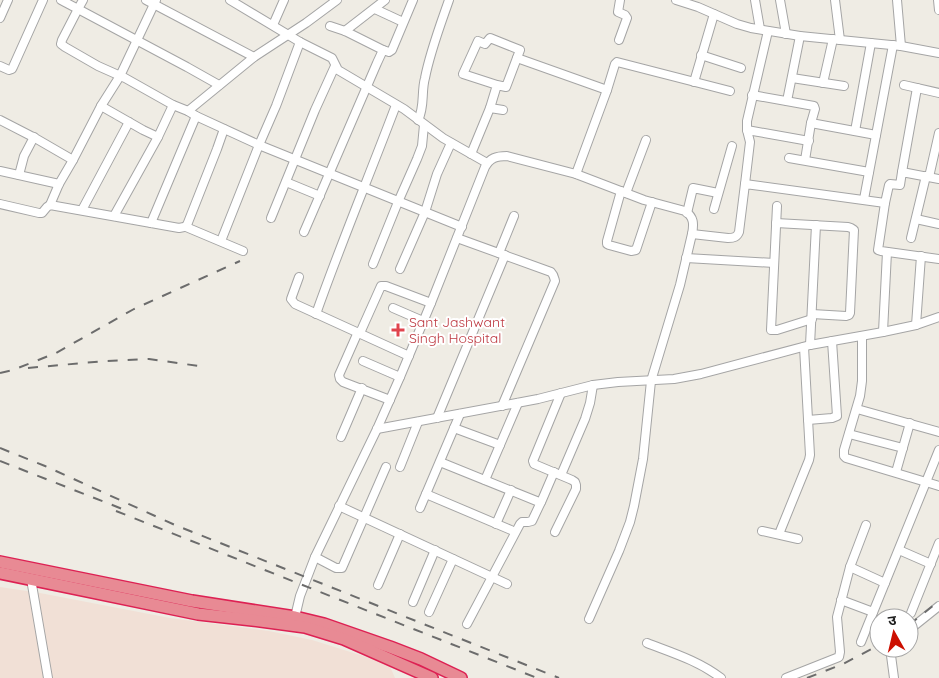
<svg xmlns="http://www.w3.org/2000/svg" width="939" height="678" font-family="Quicksand,'Noto Sans Devanagari',sans-serif">
<style>
.military{fill:#f1e0d6}
.lines{fill:none;stroke-linecap:round;stroke-linejoin:round}
.minor-casing{stroke:#a5a5a5;stroke-width:10}
.highway-casing{stroke:#dd2153;stroke-width:14}
.minor{stroke:#fff;stroke-width:8}
.highway{stroke:#e88a94;stroke-width:11}
.rail{stroke:#6c6c6c;stroke-width:2;stroke-dasharray:10 10;stroke-linecap:butt}
.health-dot{fill:#e0444e;stroke:#fff;stroke-width:2}
.labels{text-anchor:middle;stroke-width:4;stroke-linejoin:round;paint-order:stroke}
.health-label{font-size:14px;fill:#be3a42;stroke:#fff;text-anchor:start}
</style>
<rect width="100%" height="100%" fill="#efece4"/>
<polygon class="military" points="0,587 40,593 170,618 269,631 312,640 389,664 395,678 0,678"/>
<g class="lines">
<defs>
<g id="minor">
<polyline points="61,0 78,9 62,40 61,44 65,47 98,66 125,78 173,105 188,111 196,116 259,145 462,227"/>
<polyline points="83,0 78,9 187,67 219,85"/>
<polyline points="146,0 254,57"/>
<polyline points="230,0 300,42 332,58 338,70 404,109 443,138 487,163"/>
<polyline points="676,0 698,7 737,24 751,28 800,36 901,46 939,53"/>
<polyline points="755,0 760,29"/>
<polyline points="780,0 786,34"/>
<polyline points="835,0 840,40"/>
<polyline points="897,0 901,46"/>
<polyline points="938,0 939,10"/>
<polyline points="375,9 403,22"/>
<polyline points="0,18 8,0"/>
<polyline points="273,25 284,0"/>
<polyline points="330,26 345,31 383,50"/>
<polyline points="345,31 385,0"/>
<polyline points="619,40 627,18 625,15 618,12 620,0"/>
<polyline points="701,55 741,68"/>
<polyline points="517,58 607,90"/>
<polyline points="0,66 9,70 12,69 13,67 43,0"/>
<polyline points="792,78 844,86"/>
<polyline points="694,82 714,14"/>
<polyline points="823,83 833,39"/>
<polyline points="904,85 939,93"/>
<polyline points="752,95 814,106 815,109 811,123"/>
<polyline points="787,101 800,36"/>
<polyline points="101,106 143,130 158,137"/>
<polyline points="490,108 497,85 463,74 478,41 485,44 490,38 520,50 506,87 497,85"/>
<polyline points="188,111 254,57 306,23 337,0"/>
<polyline points="0,120 35,138 73,160 59,184 50,205"/>
<path d="M 418,120 C 425,107 421,92 425,78 C 430,52 440,26 449,0"/>
<polyline points="747,130 809,141"/>
<polyline points="855,131 871,43"/>
<polyline points="471,154 490,108 503,110"/>
<polyline points="789,158 869,172"/>
<polyline points="73,160 101,106 120,76 156,0"/>
<polyline points="805,160 811,123 876,135"/>
<polyline points="0,171 59,184"/>
<polyline points="902,172 917,88"/>
<polyline points="576,174 607,90 615,64 617,62 730,91"/>
<polyline points="19,175 24,156 34,137"/>
<polyline points="929,177 939,133"/>
<polyline points="286,182 320,196"/>
<polyline points="745,184 750,142 747,130 747,121 768,31"/>
<polyline points="621,191 607,241 607,244 609,245 631,251 636,250 652,202"/>
<polyline points="626,193 646,140"/>
<polyline points="864,199 893,45"/>
<polyline points="885,203 878,250 881,251 939,259"/>
<polyline points="0,204 39,213 42,213 47,207 50,205 179,228 184,227 187,225 217,149 224,129"/>
<polyline points="777,206 771,330 777,330 812,319"/>
<polyline points="714,209 732,146"/>
<polyline points="82,210 129,122"/>
<polyline points="687,213 693,188 718,193"/>
<polyline points="114,216 158,137 173,105"/>
<polyline points="271,218 315,110 335,66"/>
<polyline points="916,219 939,224"/>
<polyline points="151,223 196,116"/>
<polyline points="776,223 848,227 851,228 854,230 850,313 849,315 846,316 812,314"/>
<polyline points="186,227 243,251"/>
<polyline points="304,232 377,63 383,50 389,52 392,50 413,0"/>
<path d="M 692,234 L 728,238 C 734,238 737,237 739,232 L 745,184 L 885,203 L 889,185 L 890,184 L 900,185 L 902,172 L 939,179"/>
<path d="M 457,238 L 551,272 C 554,275 554,277 555,281 L 502,406"/>
<polyline points="911,238 926,176"/>
<polyline points="221,241 259,145 276,106 300,42"/>
<polyline points="499,253 514,216"/>
<polyline points="686,258 774,263"/>
<polyline points="373,264 398,202 417,159 422,146 424,125"/>
<polyline points="400,269 425,212 437,174 451,143"/>
<polyline points="299,277 291,299 295,304 409,356"/>
<polyline points="393,308 423,321"/>
<path d="M 316,314 C 341,243 370,174 396,105"/>
<polyline points="916,325 921,256"/>
<polyline points="358,332 339,375 340,379 343,382 390,400"/>
<polyline points="883,332 887,252"/>
<polyline points="360,333 381,286 386,286 431,303"/>
<polyline points="810,345 816,225"/>
<polyline points="363,361 400,377"/>
<polyline points="857,409 939,432"/>
<polyline points="437,418 505,255"/>
<polyline points="808,420 832,418 837,416 832,341"/>
<polyline points="454,428 500,445"/>
<polyline points="377,429 538,399 593,385 618,382 674,379 701,374 810,345 883,332 916,325 939,317"/>
<polyline points="849,434 903,448"/>
<polyline points="341,437 362,388"/>
<polyline points="939,450 926,482 939,486"/>
<polyline points="440,462 539,502 541,502 542,500 554,472"/>
<polyline points="400,467 418,422"/>
<polyline points="896,472 910,423"/>
<polyline points="561,475 585,419 590,403 593,385"/>
<polyline points="485,480 518,403"/>
<polyline points="426,494 511,530"/>
<polyline points="339,506 507,584"/>
<polyline points="420,508 460,414"/>
<polyline points="496,524 511,490"/>
<polyline points="866,525 850,567 885,583"/>
<polyline points="762,531 798,539"/>
<polyline points="555,532 576,489 576,485 575,482 572,480 534,464 533,461 561,393"/>
<polyline points="779,534 809,460 810,455 804,347"/>
<polyline points="899,550 931,564"/>
<polyline points="315,557 336,568 342,568 386,467"/>
<polyline points="31,579 48,678"/>
<polyline points="378,585 400,534"/>
<polyline points="841,600 873,612"/>
<polyline points="413,602 435,550"/>
<polyline points="429,612 453,559"/>
<polyline points="911,613 939,543"/>
<path d="M 295,617 L 300,596 L 315,557 L 377,429 L 400,377 L 431,303 L 485,167 C 490,158 496,156 507,156 L 576,174 L 644,200 L 685,211 C 694,217 694,224 692,234 L 680,285 L 651,381 L 643,459 L 634,506 L 630,522 L 619,551 L 589,619"/>
<polyline points="467,624 520,524 522,522 528,522 532,521 541,502"/>
<polyline points="909,630 939,606"/>
<polyline points="861,642 926,482 846,458 844,456 844,450 860,396 862,381 862,336"/>
<path d="M 647,643 C 673,653 699,661 721,678"/>
<polyline points="890,648 894,678"/>
<polyline points="786,678 839,657 840,652 837,617 850,567"/>
</g>
<g id="highway">
<polyline points="0,562 192,601 295,617 324,624 390,647 421,659 461,678"/>
<polyline points="0,573 198,614 252,620 305,627 344,639 432,678"/>
</g>
</defs>
<use href="#minor" class="minor-casing"/>
<use href="#highway" class="highway-casing"/>
<use href="#minor" class="minor"/>
<use href="#highway" class="highway"/>
<g class="rail">
<polyline points="28,368 105,361 149,359 206,367"/>
<polyline points="0,373 13,370 56,353 134,309 240,261"/>
<polyline points="0,448 45,466 175,525 559,678"/>
<polyline points="0,461 125,510"/>
<polyline points="116,511 537,678"/>
<polyline points="909,625 939,601"/>
<polyline points="807,678 843,664 879,645"/>
</g>
</g>
<path class="health-dot" d="M395.5 322.5h5v5h5v5h-5v5h-5v-5h-5v-5h5z"/>
<g class="labels">
<g class="health-label">
<text x="409" y="327">Sant Jashwant<tspan x="409" dy="16">Singh Hospital</tspan></text>
</g>
</g>
<g transform="translate(894 633) rotate(352)"><circle r="24" fill="#ffffff" stroke="#a5a5a5"/>
<path d="M0-4L9 19L0 12L-9 19Z" fill="#cc0f00"/>
<text y="-8" font-size="14" font-weight="bold" text-anchor="middle" fill="#1e1e1e">उ</text>
</g>
</svg>
